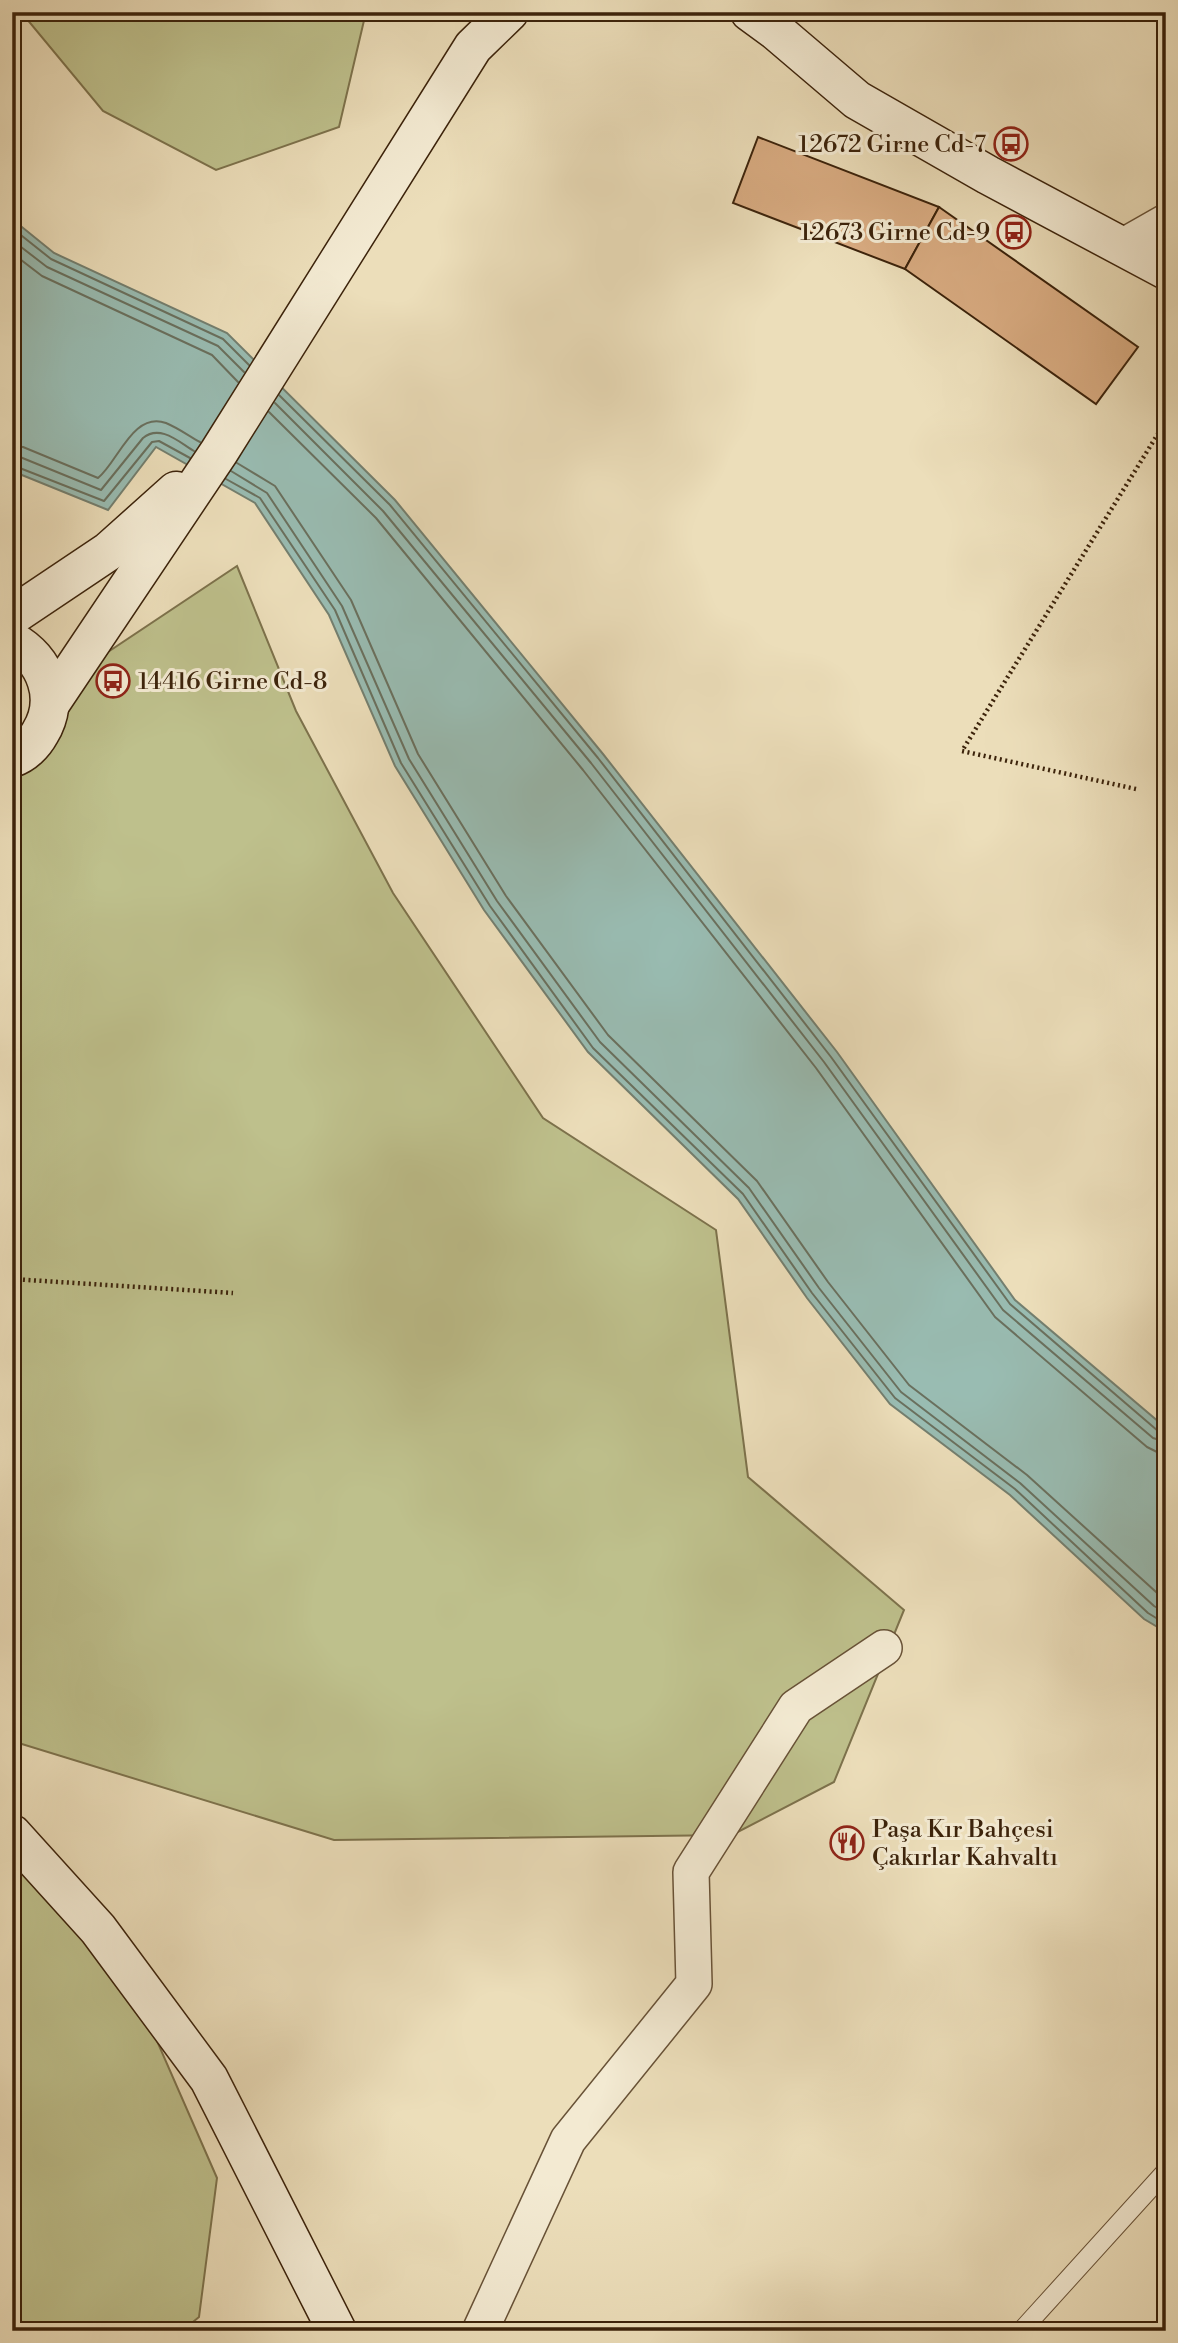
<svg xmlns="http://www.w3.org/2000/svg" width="1178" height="2343" font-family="'Libre Bodoni',serif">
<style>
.green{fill:#bec08c;stroke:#7d724c;stroke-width:2}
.water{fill:#99bcb2;stroke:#747f6f;stroke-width:2}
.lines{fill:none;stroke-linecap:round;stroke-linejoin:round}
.shore{stroke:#6a705e;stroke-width:2}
.building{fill:#d8ab81;stroke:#3c230b;stroke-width:2}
.lane-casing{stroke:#685237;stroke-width:20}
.street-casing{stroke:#685237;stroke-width:38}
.secondary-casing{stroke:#3c230b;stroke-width:41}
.path{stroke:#3c230b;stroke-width:4.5;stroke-dasharray:2 3.5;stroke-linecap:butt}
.lane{stroke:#f3ead2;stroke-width:18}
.street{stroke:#f3ead2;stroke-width:35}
.secondary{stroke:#f3ead2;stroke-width:38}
.labels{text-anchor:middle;stroke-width:6;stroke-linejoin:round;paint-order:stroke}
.poi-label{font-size:24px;fill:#3c230b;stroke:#f3ead2;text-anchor:end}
</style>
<rect width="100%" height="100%" fill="#ecdeba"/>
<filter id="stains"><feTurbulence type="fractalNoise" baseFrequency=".00286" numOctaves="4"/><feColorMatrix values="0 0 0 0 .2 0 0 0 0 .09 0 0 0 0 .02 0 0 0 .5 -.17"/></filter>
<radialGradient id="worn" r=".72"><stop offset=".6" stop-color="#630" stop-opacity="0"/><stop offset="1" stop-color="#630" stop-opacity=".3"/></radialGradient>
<g class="green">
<polygon points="21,12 366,12 339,127 216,170 103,111"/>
<polygon points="237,566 296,711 393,893 543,1118 716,1230 748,1477 904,1610 834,1782 732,1835 334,1840 12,1741 12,774 108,652"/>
<polygon points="12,1812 118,1952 217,2178 199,2317 182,2331 12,2331"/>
</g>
<polygon class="water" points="12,219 54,253 227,333 395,500 603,754 837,1052 1015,1300 1166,1428 1166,1632 1144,1619 1010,1495 890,1404 807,1298 738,1199 588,1052 484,910 395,766 329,615 255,503 156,447 108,510 12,471"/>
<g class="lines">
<g class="shore">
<polyline points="12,228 51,259 223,339 249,365"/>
<polyline points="12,240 47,267 218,346 244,372"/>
<polyline points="12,253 42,276 212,355 238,382"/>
<polyline points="279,395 390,505 598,758 831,1057 1010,1304 1158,1431 1166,1433"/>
<polyline points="275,403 383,511 591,763 824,1062 1003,1310 1153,1438 1166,1442"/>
<polyline points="269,412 376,518 583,770 816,1068 995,1317 1147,1447 1157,1452 1166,1453"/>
<path d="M 12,446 L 23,447 L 98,478 C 118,462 133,411 166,423 C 178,428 189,436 200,442"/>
<path d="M 12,456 L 20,457 L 101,490 L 143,438 C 160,424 179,442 194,451"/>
<polyline points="237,463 275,486 351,600 418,754 506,896 608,1035 757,1181 828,1282 909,1385 1027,1475 1166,1601"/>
<polyline points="12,465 104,501 152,442 159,441 190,458"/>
<polyline points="231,471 267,493 342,606 409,759 497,901 600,1042 749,1188 819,1288 901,1392 1020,1483 1154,1606 1166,1613"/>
<polyline points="226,479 260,498 335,610 401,763 490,906 593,1048 743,1194 812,1293 895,1398 1015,1489 1148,1613 1166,1624"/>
</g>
</g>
<g class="building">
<polygon points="758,137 939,207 905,269 733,203"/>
<polygon points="939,207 1138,347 1096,404 905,269"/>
</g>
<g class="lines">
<defs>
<polyline id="lane" points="1021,2331 1166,2171"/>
<g id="street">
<polyline points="1122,247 1166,222"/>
<polyline points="480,2331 568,2140 694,1984 691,1872 796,1707 884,1648"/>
</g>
<g id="secondary">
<polyline points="750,12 776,31 857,100 988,175 1166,270"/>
<polyline points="12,616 109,551 176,491"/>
<path d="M 12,641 C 46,659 61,699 40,733 C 34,744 24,754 12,758"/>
<polyline points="50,704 219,452 473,47 509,12"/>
<polyline points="12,1834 98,1929 209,2079 337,2331"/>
</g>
</defs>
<use href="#lane" class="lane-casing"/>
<use href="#street" class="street-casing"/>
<use href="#secondary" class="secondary-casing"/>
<g class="path">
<polyline points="1136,789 962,751 1164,424 1160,306"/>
<polyline points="12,1279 233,1293"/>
</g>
<use href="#lane" class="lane"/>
<use href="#street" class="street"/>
<use href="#secondary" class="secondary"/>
</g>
<defs>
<symbol id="bus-ring" viewBox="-11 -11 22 22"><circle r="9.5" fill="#f3ead2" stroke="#8f2418" stroke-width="1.5"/><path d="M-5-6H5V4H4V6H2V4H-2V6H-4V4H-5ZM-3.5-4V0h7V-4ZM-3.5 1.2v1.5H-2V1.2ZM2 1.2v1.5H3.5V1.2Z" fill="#8f2418"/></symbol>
<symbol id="restaurant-ring" viewBox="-11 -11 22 22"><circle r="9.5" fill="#f3ead2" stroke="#8f2418" stroke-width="1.5"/><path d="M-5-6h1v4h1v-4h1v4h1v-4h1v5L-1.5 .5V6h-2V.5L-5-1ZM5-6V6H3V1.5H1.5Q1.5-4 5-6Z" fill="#8f2418"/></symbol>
</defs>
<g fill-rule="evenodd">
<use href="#bus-ring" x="992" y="125" width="38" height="38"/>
<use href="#bus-ring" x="995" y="213" width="38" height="38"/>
<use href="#bus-ring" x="94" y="662" width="38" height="38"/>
<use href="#restaurant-ring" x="828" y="1824" width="38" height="38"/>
</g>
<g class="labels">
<g class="poi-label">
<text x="986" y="152">12672 Girne Cd-7</text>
<text x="990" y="240">12673 Girne Cd-9</text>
<text x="138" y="689" text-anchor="start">14416 Girne Cd-8</text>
<text x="872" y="1837" text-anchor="start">Paşa Kır Bahçesi<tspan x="872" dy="28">Çakırlar Kahvaltı</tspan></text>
</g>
</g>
<rect width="1178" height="2343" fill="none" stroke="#ecdeba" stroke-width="42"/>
<rect x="14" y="14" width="1150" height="2315" fill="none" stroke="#3c230b" stroke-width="3.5"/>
<rect x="21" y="21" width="1136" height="2301" fill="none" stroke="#3c230b" stroke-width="2"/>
<rect width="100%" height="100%" filter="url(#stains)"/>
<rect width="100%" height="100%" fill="url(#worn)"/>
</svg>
